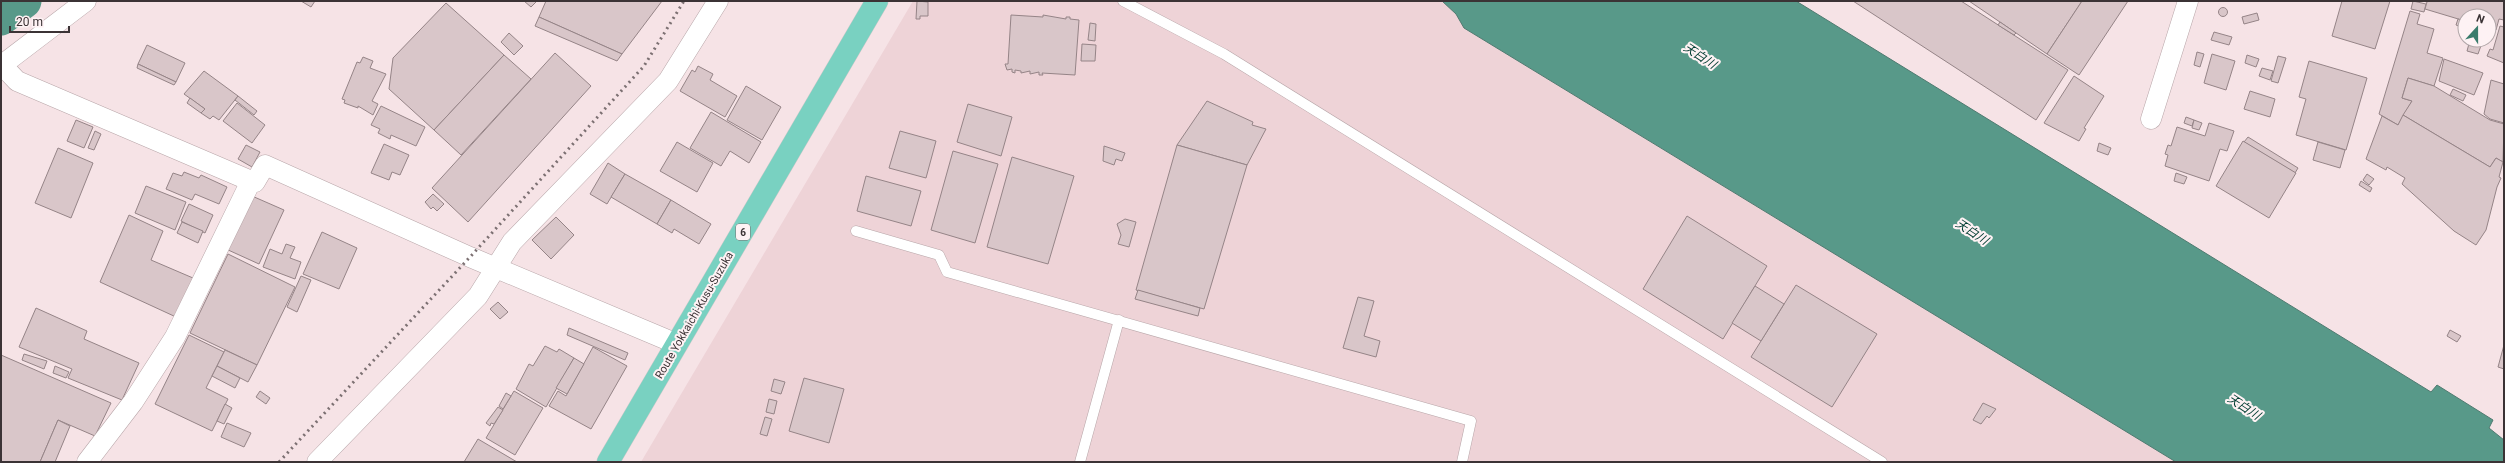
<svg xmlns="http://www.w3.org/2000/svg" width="2505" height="463" font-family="Roboto,'Noto Sans JP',sans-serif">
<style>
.built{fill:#eed3d7}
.water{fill:#589989;stroke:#4f7a70}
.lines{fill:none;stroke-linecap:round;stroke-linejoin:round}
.river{stroke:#589989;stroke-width:35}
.building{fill:#d9c6c9;stroke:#958487}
.service-casing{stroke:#b8a6a9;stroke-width:11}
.minor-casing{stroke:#b8a6a9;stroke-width:21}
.primary-casing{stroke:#cccaca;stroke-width:23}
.service{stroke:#fff;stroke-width:10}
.minor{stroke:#fff;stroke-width:20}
.primary{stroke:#79d1c1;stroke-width:22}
.rail{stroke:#7c7072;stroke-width:3;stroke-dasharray:2 4;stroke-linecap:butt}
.labels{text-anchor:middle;stroke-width:4;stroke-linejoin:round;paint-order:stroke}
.shield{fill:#fef2f4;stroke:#766c6e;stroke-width:1}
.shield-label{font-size:10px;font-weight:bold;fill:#3b3335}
.street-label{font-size:11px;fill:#3b3335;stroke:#fef2f4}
.water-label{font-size:12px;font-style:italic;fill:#003c31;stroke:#fef2f4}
</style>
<rect width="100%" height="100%" fill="#f6e3e6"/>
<polygon class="built" points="913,1 1442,1 1456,14 1464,28 2176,462 641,462"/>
<polygon class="water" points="1442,1 1796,1 2431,392 2437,385 2493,420 2489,428 2504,440 2504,462 2176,462 1464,28 1456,14"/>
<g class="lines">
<polyline class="river" points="1,18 24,1"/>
</g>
<g class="building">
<polygon points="301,1 315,1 311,7"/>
<polygon points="524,1 537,1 531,7"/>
<polygon points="546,1 662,1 622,54 539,17"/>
<polygon points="917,1 928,2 928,16 920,16 920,19 916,19"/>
<polygon points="1853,1 1961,1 2068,70 2036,120"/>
<polygon points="1969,1 2082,1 2047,54"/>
<polygon points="2082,1 2128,1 2079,75 2047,54"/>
<polygon points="2342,1 2390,1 2375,49 2332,36"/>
<polygon points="2413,1 2426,4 2424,12 2411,9"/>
<polygon points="2423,1 2504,1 2504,20 2499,19 2496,30 2489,28 2489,16 2465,16 2465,21 2425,9 2427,2"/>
<polygon points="446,3 504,55 434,130 389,89 393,58"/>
<circle cx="2223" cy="12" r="4.5"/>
<polygon points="2410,11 2420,14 2417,24 2434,29 2427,53 2443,58 2434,86 2408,78 2402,98 2412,101 2398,125 2379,114"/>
<polygon points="2257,13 2259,20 2244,24 2242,17"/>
<polygon points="1011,15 1043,17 1043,15 1066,19 1066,17 1070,17 1070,19 1079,20 1075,75 1042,73 1043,75 1039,75 1039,72 1030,74 1030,71 1021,73 1021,71 1015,70 1015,73 1012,72 1012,69 1007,70 1005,64 1008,64"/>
<polygon points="539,17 622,54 617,61 535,26"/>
<polygon points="2458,19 2465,21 2464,28 2456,25"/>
<polygon points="2000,22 2016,33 2014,35 1998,25"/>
<polygon points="1090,23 1096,24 1095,41 1088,40"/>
<polygon points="2500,26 2504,27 2504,63 2487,56 2490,49 2493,50"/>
<polygon points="2214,32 2232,37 2229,45 2211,40"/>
<polygon points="509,33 523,46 514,55 501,42"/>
<polygon points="2470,40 2483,40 2478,54 2467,51"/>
<polygon points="1082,44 1096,45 1095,61 1081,61"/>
<polygon points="147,45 185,63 176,82 138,64"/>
<polygon points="2197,52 2204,54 2200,67 2194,65"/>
<polygon points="555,53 591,86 468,222 432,188"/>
<polygon points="2212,54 2235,61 2226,90 2204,83"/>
<polygon points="504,55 531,79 461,155 434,130"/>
<polygon points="2247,55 2259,59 2256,67 2245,63"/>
<polygon points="2278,56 2286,58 2278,83 2271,81"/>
<polygon points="363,57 373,61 370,68 386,74 372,101 378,104 373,115 358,106 358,108 344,103 345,100 342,99 357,62 360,63"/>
<polygon points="2444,59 2483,73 2474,95 2439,81"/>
<polygon points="2309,61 2367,78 2346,150 2296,135 2306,99 2299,97"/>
<polygon points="138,64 176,82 174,85 137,68"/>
<polygon points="698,66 713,74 710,80 737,96 725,117 680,91 692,70 695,72"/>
<polygon points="2262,68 2273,71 2270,80 2259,76"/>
<polygon points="204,71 238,96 219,120 213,116 210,119 201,113 205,109 184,94"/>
<polygon points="2074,76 2104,96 2084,128 2086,129 2079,141 2044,123"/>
<polygon points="2408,78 2434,86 2490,120 2504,124 2503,162 2496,158 2490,167 2403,115 2412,101 2402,98"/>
<polygon points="2491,80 2504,84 2504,123 2490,119 2484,114"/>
<polygon points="746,86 781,107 762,140 727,120"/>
<polygon points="2453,89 2466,95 2463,101 2450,95"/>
<polygon points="2250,91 2275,99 2270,117 2244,109"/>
<polygon points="238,96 257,111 254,115 235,100"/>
<polygon points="190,98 205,109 201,113 187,103"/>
<polygon points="1207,101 1253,122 1252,125 1266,129 1247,165 1177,145"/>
<polygon points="237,103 265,125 252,143 223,121"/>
<polygon points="968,104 1012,117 1001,156 957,142"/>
<polygon points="381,106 425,127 416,146 391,135 390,139 378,133 380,129 371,125"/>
<polygon points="711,112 761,142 749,163 730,151 721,166 690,148"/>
<polygon points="2403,115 2490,167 2496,158 2503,162 2499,177 2501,178 2497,187 2486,230 2476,245 2454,231 2402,184 2405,178 2387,167 2386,170 2366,159 2382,116 2398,125"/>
<polygon points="2186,117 2194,120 2192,126 2184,123"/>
<polygon points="76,120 93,127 84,148 67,141"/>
<polygon points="2194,120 2202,123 2199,130 2192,128"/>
<polygon points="2209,123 2234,131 2227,151 2220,149 2209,181 2165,166 2168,155 2165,154 2168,145 2171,146 2177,127 2205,136"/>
<polygon points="95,131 101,134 94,150 88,148"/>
<polygon points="900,131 936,141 926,178 889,168"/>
<polygon points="2248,137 2298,168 2295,173 2244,142"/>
<polygon points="2243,141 2296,173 2269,218 2216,186"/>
<polygon points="677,142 713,163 697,192 660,171"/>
<polygon points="2318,142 2345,150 2340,168 2313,160"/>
<polygon points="2099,143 2111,148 2108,155 2097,151"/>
<polygon points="384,144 409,155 400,175 392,172 389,180 371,173"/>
<polygon points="246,145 260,152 252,167 238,159"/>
<polygon points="1177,145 1247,165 1204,309 1136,290"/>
<polygon points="1104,146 1125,153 1122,161 1116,159 1114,165 1103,161"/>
<polygon points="58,148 93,163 71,218 35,203"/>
<polygon points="953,151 998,164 975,243 931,230"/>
<polygon points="1012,157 1074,176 1048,264 987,247"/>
<polygon points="608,163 625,174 607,204 590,194"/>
<polygon points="184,172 199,178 201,175 227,187 219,204 195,194 192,200 166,189 173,173 182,176"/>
<polygon points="2176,173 2187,177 2184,184 2174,181"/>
<polygon points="625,174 671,200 657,224 611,197"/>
<polygon points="2367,174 2374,179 2369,185 2363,180"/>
<polygon points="866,176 921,191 911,226 857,211"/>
<polygon points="2361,181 2372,188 2370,192 2359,185"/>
<polygon points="146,186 186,202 175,230 135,213"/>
<polygon points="433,194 444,204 437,211 433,207 431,209 425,202"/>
<polygon points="252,196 284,210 259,264 226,249"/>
<polygon points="671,200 711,224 699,244 674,229 672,233 657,224"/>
<polygon points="189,204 213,215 205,233 181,221"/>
<polygon points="129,215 163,231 151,260 193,278 176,317 100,282"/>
<polygon points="1687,216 1767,266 1723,339 1643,289"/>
<polygon points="556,217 574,235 551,259 532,240"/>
<polygon points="1125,219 1136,222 1129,247 1118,244 1121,235 1117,224"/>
<polygon points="182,222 203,231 198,243 177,233"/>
<polygon points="322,232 357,248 339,289 303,274"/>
<polygon points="286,244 295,247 290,258 301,262 295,279 263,267 270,249 282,254"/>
<polygon points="228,254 295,287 257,365 190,333"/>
<polygon points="301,276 311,280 297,312 287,307"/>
<polygon points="1796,285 1877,334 1832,407 1751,357"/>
<polygon points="1755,286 1784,304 1761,341 1732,323"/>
<polygon points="1138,290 1200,308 1198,316 1135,299"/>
<polygon points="1358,297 1374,301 1364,336 1380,341 1376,357 1343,348"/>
<polygon points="498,302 508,312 500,319 490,309"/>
<polygon points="36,308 87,331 84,339 139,363 122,400 68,378 72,369 19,347"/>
<polygon points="569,328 628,353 625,360 567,335"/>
<polygon points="2450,330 2461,336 2457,342 2447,336"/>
<polygon points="189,335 224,352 206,388 228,399 212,431 155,404"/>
<polygon points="2504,345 2504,369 2498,367"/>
<polygon points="545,346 557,352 559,349 574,358 546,407 516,389 529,364 533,366"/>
<polygon points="593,347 627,366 591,429 549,406 558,391 566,396"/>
<polygon points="225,350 257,365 248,382 217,366"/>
<polygon points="24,354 47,361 44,369 22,360"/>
<polygon points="1,355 111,403 95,436 58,420 40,462 1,462"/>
<polygon points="574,358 584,364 567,394 556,388"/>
<polygon points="55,366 69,372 66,378 53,373"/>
<polygon points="217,366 240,378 235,388 212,376"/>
<polygon points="804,378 844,389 829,443 789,431"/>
<polygon points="774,379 785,382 781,394 771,391"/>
<polygon points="260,391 270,398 266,404 256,397"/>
<polygon points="514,391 543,408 515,455 486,438"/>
<polygon points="506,393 511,396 503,409 499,406"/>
<polygon points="769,399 777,401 774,414 766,412"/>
<polygon points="1983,403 1996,409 1989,418 1987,416 1981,424 1973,420"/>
<polygon points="225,404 232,408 224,424 217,421"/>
<polygon points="498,407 503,410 494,424 491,423 490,426 486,423"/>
<polygon points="765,417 772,419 767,436 760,434"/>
<polygon points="58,420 70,426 55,462 40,462"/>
<polygon points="227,423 251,433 244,447 221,437"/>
<polygon points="478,439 517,462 464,462"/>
</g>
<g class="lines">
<defs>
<g id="service">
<polyline points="1123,1 1224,54 1882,462"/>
<polyline points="856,231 939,255 947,272 1471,421 1462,462"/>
<polyline points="1080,462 1119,320"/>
</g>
<g id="minor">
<polyline points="1,64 17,81 251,181 255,182 265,165 470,257 677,344"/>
<polyline points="2,65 86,1"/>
<polyline points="2151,119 2188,1"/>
<polyline points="87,462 133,402 175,337 251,181"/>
<polyline points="317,462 478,296 512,242 668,81 718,1"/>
</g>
<polyline id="primary" points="608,462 877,1"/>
</defs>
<use href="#service" class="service-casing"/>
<use href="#minor" class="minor-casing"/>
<use href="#primary" class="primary-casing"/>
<use href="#service" class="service"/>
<use href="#minor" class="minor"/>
<use href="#primary" class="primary"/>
<polyline class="rail" points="279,462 470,257 644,66 684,1"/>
</g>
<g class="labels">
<rect class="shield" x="736" y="224" width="14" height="16" rx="3"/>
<g class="shield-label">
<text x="743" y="236">6</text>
</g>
<g class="street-label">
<text transform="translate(694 315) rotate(-60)" y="4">Route Yokkaichi-Kusu-Suzuka</text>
</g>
<g class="water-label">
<text transform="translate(1700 56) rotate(33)" y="4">天白川</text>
<text transform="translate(1972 232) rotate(33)" y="4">天白川</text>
<text transform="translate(2244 407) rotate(33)" y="4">天白川</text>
</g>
</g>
<rect width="2505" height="463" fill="none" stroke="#3b3335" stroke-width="4"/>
<g transform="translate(2477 28) rotate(21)"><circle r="19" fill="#fef2f4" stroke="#b0a6a8"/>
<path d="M0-3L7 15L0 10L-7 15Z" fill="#3a7c6c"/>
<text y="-6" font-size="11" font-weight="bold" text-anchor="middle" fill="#3b3335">N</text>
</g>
<path d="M10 26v6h59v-6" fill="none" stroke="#3b3335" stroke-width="2"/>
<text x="16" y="26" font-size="12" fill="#3b3335" stroke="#fef2f4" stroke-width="3" paint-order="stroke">20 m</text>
</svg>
